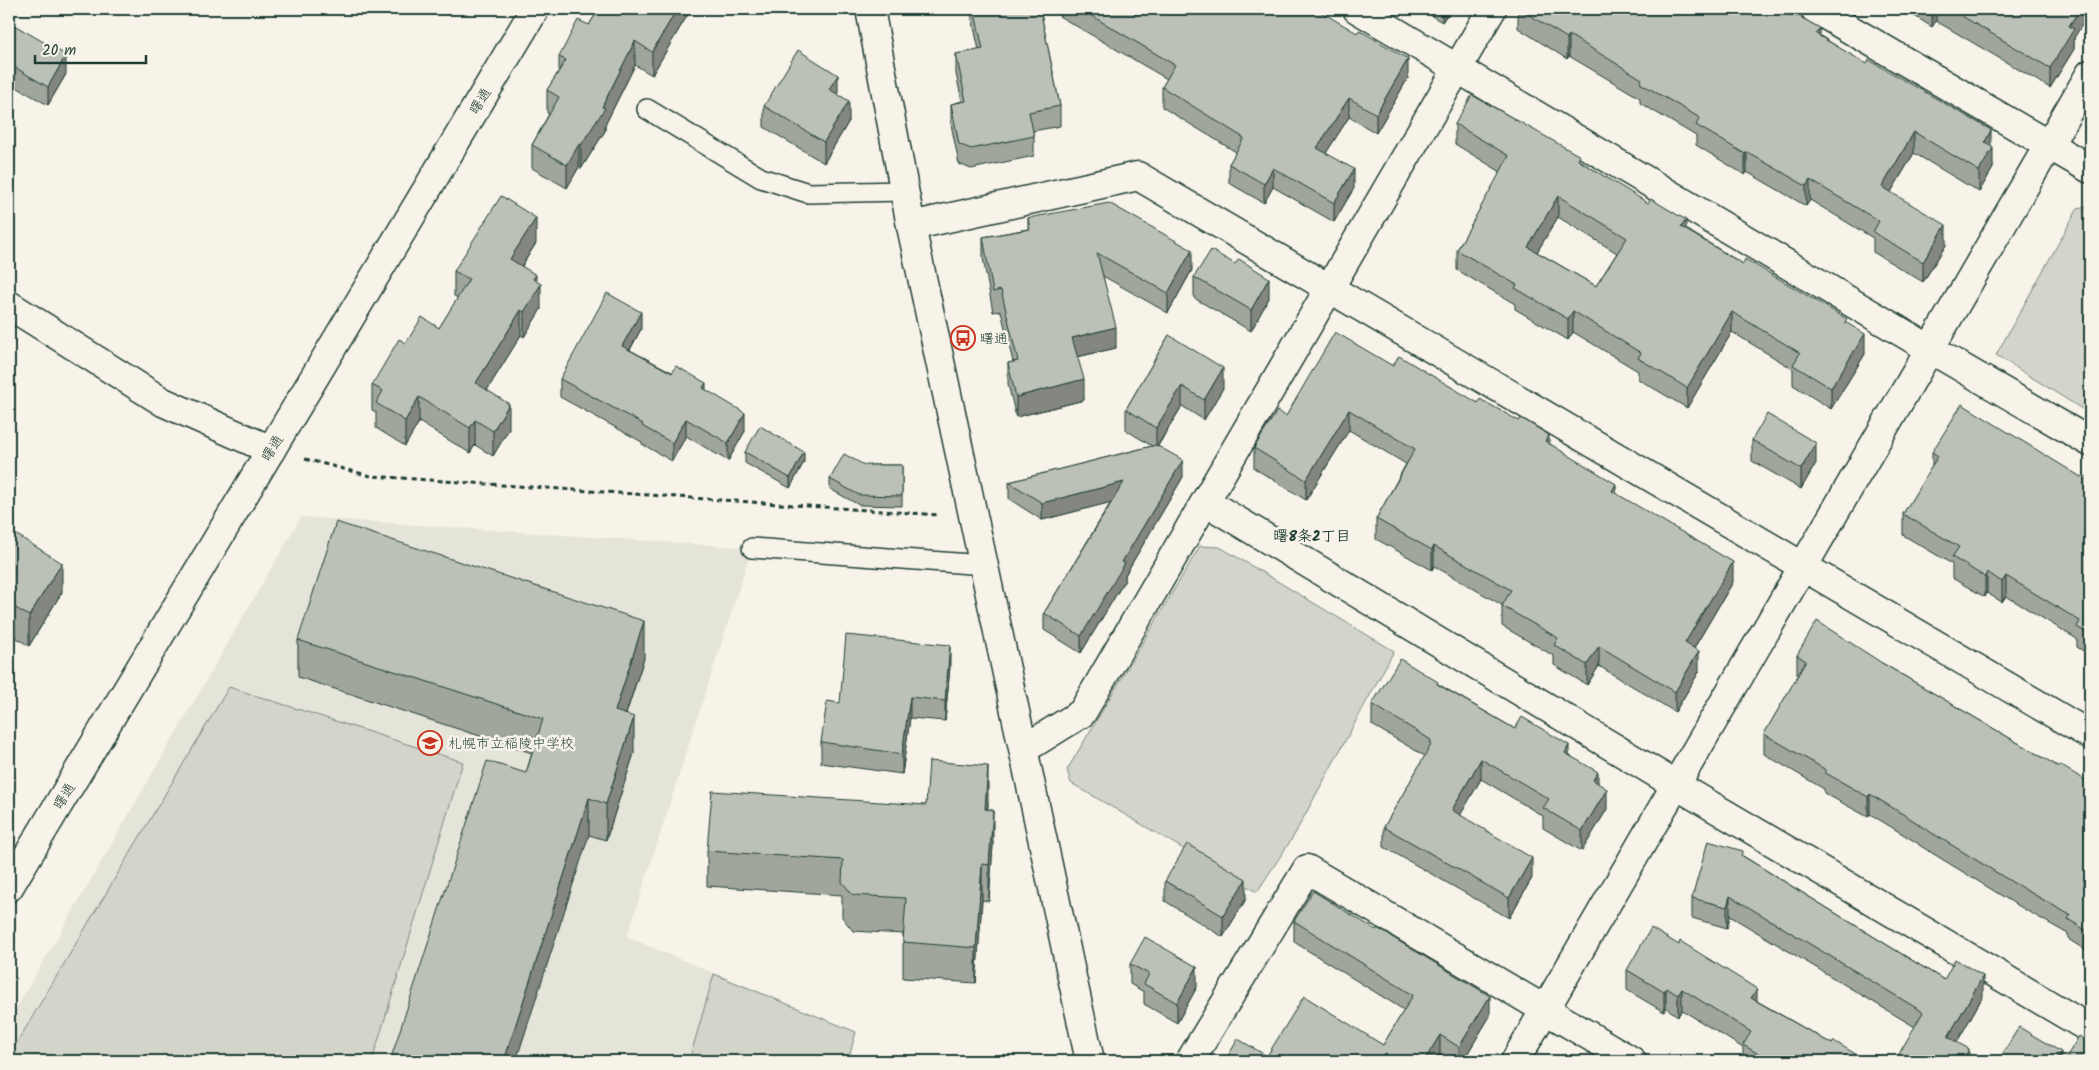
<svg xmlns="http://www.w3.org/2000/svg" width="2099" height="1070" font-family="Kalam,'Klee One',sans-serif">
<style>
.built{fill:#e5e4d9}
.green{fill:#d3d5ca;stroke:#79897f}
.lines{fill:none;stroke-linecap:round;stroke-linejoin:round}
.lane-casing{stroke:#1f3d34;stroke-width:22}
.street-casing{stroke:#1f3d34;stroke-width:31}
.secondary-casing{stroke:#1f3d34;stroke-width:31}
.path{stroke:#1f3d34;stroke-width:3;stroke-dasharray:5 4;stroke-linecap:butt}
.lane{stroke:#f7f3e8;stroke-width:19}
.street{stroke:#f7f3e8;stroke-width:28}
.secondary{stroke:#f7f3e8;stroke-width:28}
.wall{fill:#a1a69d;stroke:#1f3d34;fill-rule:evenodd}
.shaded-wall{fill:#83877f;stroke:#1f3d34}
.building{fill:#bbc1b6;stroke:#1f3d34;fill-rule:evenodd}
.labels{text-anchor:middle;stroke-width:5;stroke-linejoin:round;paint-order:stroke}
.street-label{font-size:14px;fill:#1f3d34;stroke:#f7f3e8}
.poi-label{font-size:14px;fill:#1f3d34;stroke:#f7f3e8;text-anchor:start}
.neighbourhood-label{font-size:15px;font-weight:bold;fill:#1f3d34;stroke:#f7f3e8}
</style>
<rect width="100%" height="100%" fill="#f7f3e8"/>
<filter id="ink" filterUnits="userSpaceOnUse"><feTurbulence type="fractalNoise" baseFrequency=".02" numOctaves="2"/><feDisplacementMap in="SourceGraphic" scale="10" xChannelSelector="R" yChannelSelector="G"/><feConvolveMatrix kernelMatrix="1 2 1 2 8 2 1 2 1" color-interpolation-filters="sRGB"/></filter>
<g filter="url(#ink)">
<polygon class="built" points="301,517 752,548 627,937 856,1032 848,1061 9,1061 9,1021"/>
<g class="green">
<polygon points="2090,205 2090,414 1996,355 2078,208"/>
<polygon points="1200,546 1220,547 1394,651 1293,837 1257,892 1071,783 1067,770"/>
<polygon points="229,687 463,762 372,1061 9,1061 9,1056"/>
<polygon points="714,974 856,1032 848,1061 689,1061"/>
</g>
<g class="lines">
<defs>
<g id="lane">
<polyline points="647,109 761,178 808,193 905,191"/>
<polyline points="752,548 984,565"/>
</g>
<g id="street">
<polyline points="1357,9 1930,349 2090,442"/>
<polyline points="1815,9 2090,169"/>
<polyline points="911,226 1138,176 2090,735"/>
<polyline points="1206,502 1676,785 2090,1029"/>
<polyline points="1024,749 1082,713 1492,9"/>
<polyline points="1190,1061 1307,869 1632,1061"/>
<polyline points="1515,1061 2090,74"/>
</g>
<g id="secondary">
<polyline points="870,9 911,226 1090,1061"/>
<polyline points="9,305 163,402 271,450"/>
<polyline points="9,887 535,9"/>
</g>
</defs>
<use href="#lane" class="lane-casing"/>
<use href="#street" class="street-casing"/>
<use href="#secondary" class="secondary-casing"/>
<polyline class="path" points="305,459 371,476 940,515"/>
<use href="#lane" class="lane"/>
<use href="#street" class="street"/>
<use href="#secondary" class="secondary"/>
</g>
<g class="wall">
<polygon points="599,9 691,9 652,75 635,65 605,125 605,131 581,169 579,167 567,188 532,168 532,145 549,114 547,113 547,90 559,71 559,57 589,25"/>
<polygon points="970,9 1040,9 1060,106 1060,126 1033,131 1034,136 1034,156 971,169 959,164 951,124 951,104 962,101 956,74 956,54 979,50"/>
<polygon points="1059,9 1316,9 1408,78 1376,133 1349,117 1326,153 1354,188 1334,222 1273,187 1264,203 1229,183 1229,164 1236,152 1162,107 1162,87 1167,79 1059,16"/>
<polygon points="1420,9 1451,9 1442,22"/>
<polygon points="1518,9 1779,9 1991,146 1993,168 1979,192 1914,153 1891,192 1946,245 1923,282 1873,252 1873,238 1810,200 1806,206 1747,172 1745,175 1696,145 1696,136 1640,103 1640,98 1569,56 1567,59 1518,28"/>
<polygon points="1905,9 2090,9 2074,38 2074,49 2050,88 1936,21 1932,27 1905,10"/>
<polygon points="9,22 66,74 48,105 9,83"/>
<polygon points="838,95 849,121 824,163 764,127 764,106"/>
<path d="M 1455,124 L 1580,161 L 1686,229 L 1743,264 L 1847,323 L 1865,354 L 1831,409 L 1793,385 L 1793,369 L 1732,332 L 1687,408 L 1638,379 L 1638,371 L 1573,332 L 1568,340 L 1515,309 L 1515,304 L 1457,270 L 1457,250 L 1501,172 L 1455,144 ZM 1558,217 L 1617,253 L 1596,286 L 1537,252 Z"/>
<polygon points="1028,218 1192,270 1168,313 1103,276 1116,348 1077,357 1084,400 1016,417 1008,384 1008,363 1013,362 1001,311 993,312 983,258 983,237 1028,229"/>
<polygon points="536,243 522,266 536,281 541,309 524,337 521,335 487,390 509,429 493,456 475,445 470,453 419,422 405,446 376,428 376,412 372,410 372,385 406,343 439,328 458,298 454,296 454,271"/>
<polygon points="1194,277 1269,298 1251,331 1194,298"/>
<polygon points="641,329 630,350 706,390 745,431 728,461 686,436 672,461 642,444 642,442 560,397 560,379"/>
<polygon points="1169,335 1223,388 1204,420 1182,406 1158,446 1183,477 1125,575 1125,580 1081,653 1044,630 1044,613 1111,502 1042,520 1009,499 1009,482 1152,446 1126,430 1126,409"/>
<polygon points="1393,366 1478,403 1549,443 1616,493 1733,582 1694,648 1699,672 1675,712 1599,666 1587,685 1554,665 1554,656 1502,626 1502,605 1434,566 1432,570 1376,539 1376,519 1406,464 1349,430 1306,500 1254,468 1254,448 1286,416"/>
<polygon points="1752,440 1816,463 1801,489 1752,461"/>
<polygon points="745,452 804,462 790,488 745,463"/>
<polygon points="1932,452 2090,479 2090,655 2077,647 2077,639 2006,596 2002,602 1987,593 1985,597 1952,578 1952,564 1903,535 1903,514 1932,467"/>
<polygon points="864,465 902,465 902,506 859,505 830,489 830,479"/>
<polygon points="9,530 62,592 29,646 9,633"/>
<polygon points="298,640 644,658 626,714 634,753 606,840 589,835 526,773 532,753 298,677"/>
<polygon points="1797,655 1882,663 2059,767 2090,783 2090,953 2068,939 2068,934 2012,902 1919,845 1919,844 1870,814 1868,817 1824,793 1824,789 1764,754 1764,734 1798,676 1797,676"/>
<polygon points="950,666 945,721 910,718 902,774 821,763 821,742 840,703"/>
<polygon points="1438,684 1515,729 1569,755 1598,783 1607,809 1582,851 1543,828 1543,816 1481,779 1460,815 1532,878 1509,918 1384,847 1384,827 1425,756 1372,725 1372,704"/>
<polygon points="988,801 988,809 993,845 989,901 982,900 976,983 903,978 903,934 853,931 842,917 842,895 707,886 707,851 926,805"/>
<polygon points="1743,856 1944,980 1983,996 1957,1042 1969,1061 1915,1027 1730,916 1727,928 1692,918 1692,898"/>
<polygon points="1165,881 1246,899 1223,937 1165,901"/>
<polygon points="1294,921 1490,1016 1463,1061 1450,1061 1440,1056 1437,1061 1225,1061 1383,1045 1404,1010 1294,942"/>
<polygon points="1130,964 1197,987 1177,1023 1144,1004 1144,992 1130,984"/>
<polygon points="1627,970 1757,1001 1832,1044 1867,1061 1743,1061 1743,1048 1682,1010 1678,1016 1666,1008 1664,1012 1627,990"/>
</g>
<g class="shaded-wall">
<polygon points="677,9 691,9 652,75 652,52"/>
<polygon points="1442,9 1451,9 1442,22"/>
<polygon points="1932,9 1936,9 1936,21 1932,27"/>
<polygon points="2080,9 2090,9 2090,12 2074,38 2074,49 2050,88 2050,68 2069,26"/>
<polygon points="1820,28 1820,49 1816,34"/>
<polygon points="1569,35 1569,56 1567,59 1567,38"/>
<polygon points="635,41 635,65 605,125 605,131 581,169 581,145 602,107"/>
<polygon points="66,55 66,74 48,105 48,87"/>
<polygon points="1408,59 1408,78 1376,133 1376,114"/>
<polygon points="838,75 838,95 829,89"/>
<polygon points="1349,98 1349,117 1317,167 1317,148"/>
<polygon points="849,101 849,121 824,163 824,142"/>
<polygon points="1991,130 1991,151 1993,148 1993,168 1979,192 1979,171 1985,142"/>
<polygon points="1914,132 1914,153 1882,207 1882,187"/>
<polygon points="579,144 579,167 567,188 567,165"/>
<polygon points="1747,152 1747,172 1745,175 1745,154"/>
<polygon points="1273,168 1273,187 1264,203 1264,184"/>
<polygon points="1354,169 1354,188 1334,222 1334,203"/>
<polygon points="1810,180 1810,200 1806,206 1806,186"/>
<polygon points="1558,196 1558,217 1528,267 1528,247"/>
<polygon points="536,218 536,243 510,284 510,259"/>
<polygon points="1686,220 1686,240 1681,227"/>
<polygon points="1946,225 1946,245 1923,282 1923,262"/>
<polygon points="1192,250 1192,270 1168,313 1168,293"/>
<polygon points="536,275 536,292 541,284 541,309 524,337 524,312 533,279"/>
<polygon points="1269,278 1269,298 1251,331 1251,310"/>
<polygon points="521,310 521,335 476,408 476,383"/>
<polygon points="1573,311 1573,332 1568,340 1568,319"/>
<polygon points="641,312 641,329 622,364 622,346"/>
<polygon points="1732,312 1732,332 1687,408 1687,388"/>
<polygon points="1116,327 1116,348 1072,358 1072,338"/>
<polygon points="1865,334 1865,354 1831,409 1831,388"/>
<polygon points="1223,368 1223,388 1204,420 1204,400"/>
<polygon points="1084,379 1084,400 1016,417 1016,397"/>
<polygon points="706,383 706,401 703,388"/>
<polygon points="1182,386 1182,406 1156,448 1156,428"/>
<polygon points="419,397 419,422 405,446 405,421"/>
<polygon points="509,404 509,429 493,456 493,431"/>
<polygon points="1349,410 1349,430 1306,500 1306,480"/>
<polygon points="745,413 745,431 728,461 728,443"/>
<polygon points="686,419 686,436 672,461 672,443"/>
<polygon points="475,420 475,445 470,453 470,428"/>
<polygon points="1549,435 1549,455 1545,441"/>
<polygon points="1816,443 1816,463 1801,489 1801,469"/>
<polygon points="804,452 804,462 790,488 790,478"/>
<polygon points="1183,460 1183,477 1125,575 1125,580 1081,653 1081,636 1122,562"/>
<polygon points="1124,482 1124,499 1042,520 1042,503"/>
<polygon points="1616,484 1616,504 1612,491"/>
<polygon points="1434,546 1434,566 1432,570 1432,550"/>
<polygon points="1733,562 1733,582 1685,663 1685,643"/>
<polygon points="62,563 62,592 29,646 29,616"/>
<polygon points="1987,572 1987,593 1985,597 1985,577"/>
<polygon points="2006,576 2006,596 2002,602 2002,582"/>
<polygon points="644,621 644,658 615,748 615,711"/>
<polygon points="950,645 950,666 945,721 945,701"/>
<polygon points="1599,646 1599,666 1587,685 1587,665"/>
<polygon points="1699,651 1699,672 1675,712 1675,692"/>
<polygon points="910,697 910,718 902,774 902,754"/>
<polygon points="634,717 634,753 606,840 606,804"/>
<polygon points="1569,745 1569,765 1565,753"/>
<polygon points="1481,759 1481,779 1452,830 1452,810"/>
<polygon points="988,766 988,801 985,845 985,809"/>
<polygon points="1598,772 1598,793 1593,780"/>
<polygon points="1607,789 1607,809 1582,851 1582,831"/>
<polygon points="1870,794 1870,814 1868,817 1868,797"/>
<polygon points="589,798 589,835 516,1061 504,1061"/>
<polygon points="993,810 993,845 989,901 989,865"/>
<polygon points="1532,858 1532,878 1509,918 1509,898"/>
<polygon points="982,864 982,900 976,983 976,948"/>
<polygon points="1246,879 1246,899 1223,937 1223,916"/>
<polygon points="1730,896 1730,916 1727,928 1727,907"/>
<polygon points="1197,967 1197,987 1177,1023 1177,1003"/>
<polygon points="1983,976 1983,996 1948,1058 1948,1037"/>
<polygon points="1666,988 1666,1008 1664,1012 1664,992"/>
<polygon points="1682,989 1682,1010 1678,1016 1678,995"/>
<polygon points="1757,989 1757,1009 1751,998"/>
<polygon points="1490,996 1490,1016 1463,1061 1459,1061 1459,1047"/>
<polygon points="1440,1035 1440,1056 1437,1061 1424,1061"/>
<polygon points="1969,1049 1969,1061 1962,1061"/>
<polygon points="2061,1052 2061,1061 2055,1061"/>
</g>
<g class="building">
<polygon points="599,9 677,9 652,52 635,41 602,107 605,108 581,145 579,144 567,165 532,145 559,97 547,90 566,60 559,57 578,20 589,25"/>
<polygon points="974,9 1040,9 1060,106 1029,112 1034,136 971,149 959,144 951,104 966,101 956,54 983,49"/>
<polygon points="1080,9 1316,9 1357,33 1359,30 1408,59 1376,114 1349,98 1317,148 1354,169 1334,203 1273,168 1264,184 1229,164 1244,138 1162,87 1175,65"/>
<polygon points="1519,9 1779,9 1791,16 1793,13 1820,28 1816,34 1867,64 1869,60 1991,130 1985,142 1993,148 1979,171 1914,132 1882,187 1946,225 1923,262 1873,232 1879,221 1810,180 1806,186 1747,152 1745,154 1696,125 1700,118 1640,83 1642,79 1569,35 1567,38"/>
<polygon points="1950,9 2080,9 2069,26 2074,29 2050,68"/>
<polygon points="9,22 66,55 48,87 9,64"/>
<polygon points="798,50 838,75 829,89 849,101 824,142 764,106"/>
<path d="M 1472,95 L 1580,156 L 1578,160 L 1648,203 L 1651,199 L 1686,220 L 1681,227 L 1743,264 L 1745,259 L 1847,319 L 1845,322 L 1865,334 L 1831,388 L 1793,365 L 1800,353 L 1732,312 L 1687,388 L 1638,358 L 1641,353 L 1573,311 L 1568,319 L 1515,288 L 1517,285 L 1457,250 L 1509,156 L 1455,124 ZM 1558,196 L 1627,238 L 1596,286 L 1528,247 Z"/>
<polygon points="501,196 536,218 510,259 536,275 533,279 541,284 524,312 521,310 476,383 509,404 493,431 475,420 470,428 419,397 405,421 376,403 383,391 372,385 399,339 406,343 422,317 439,328 469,279 454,271"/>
<polygon points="1109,203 1192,250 1168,293 1097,253 1116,327 1072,338 1084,379 1016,397 1008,363 1018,361 1001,290 993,292 983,237 1030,229 1028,218"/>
<polygon points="1211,250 1235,264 1239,259 1269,278 1251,310 1194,277"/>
<polygon points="607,293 641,312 622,346 672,373 676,366 706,383 703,388 745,413 728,443 686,419 672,443 642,426 643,424 560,379"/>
<polygon points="1335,332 1393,366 1399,356 1478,403 1480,399 1519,421 1521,418 1549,435 1545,441 1616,484 1612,491 1733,562 1685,643 1699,651 1675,692 1599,646 1587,665 1554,645 1558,638 1502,606 1511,590 1434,546 1432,550 1376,519 1415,449 1349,410 1306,480 1254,448 1277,411 1286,416"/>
<polygon points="1169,335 1223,368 1204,400 1182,386 1156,428 1126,409"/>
<polygon points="1962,404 2081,477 2083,475 2090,479 2090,635 2077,627 2080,621 2006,576 2002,582 1987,572 1985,577 1952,557 1959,547 1903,514 1938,456 1932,452"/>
<polygon points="1767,414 1816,443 1801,469 1752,440"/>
<polygon points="760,426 804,452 790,478 745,452"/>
<polygon points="1156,445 1183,460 1122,562 1125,563 1081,636 1044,613 1124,482 1042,503 1009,482"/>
<polygon points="844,454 864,465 902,465 902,496 859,495 830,479"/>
<polygon points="336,522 644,621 615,711 634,717 606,804 589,798 504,1061 390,1061 487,761 526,773 543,719 298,640"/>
<polygon points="9,530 62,563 29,616 9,604"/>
<polygon points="1817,621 1882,663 2059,767 2060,765 2090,783 2090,933 2068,919 2070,915 2012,882 1919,825 1919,824 1870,794 1868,797 1824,772 1826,770 1764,734 1806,661 1797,655"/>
<polygon points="846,635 950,645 945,701 910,697 902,754 821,742 827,701 840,703"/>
<polygon points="1400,659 1438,682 1437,684 1515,729 1522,717 1569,745 1565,753 1598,772 1593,780 1607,789 1582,831 1543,808 1549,799 1481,759 1452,810 1532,858 1509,898 1384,827 1432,743 1430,742 1431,740 1372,704"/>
<polygon points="929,761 988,766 985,809 993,810 989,865 982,864 976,948 903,942 906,898 853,895 842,882 843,860 707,851 712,791 926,805"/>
<polygon points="1708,841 1743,851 1741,855 1944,980 1955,959 1983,976 1948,1037 1969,1049 1962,1061 1895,1061 1923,1012 1730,896 1727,907 1692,898"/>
<polygon points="1187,844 1246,879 1223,916 1165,881"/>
<polygon points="1313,891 1376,930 1377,928 1490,996 1459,1047 1440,1035 1424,1061 1225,1061 1238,1039 1267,1056 1304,996 1383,1045 1413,995 1294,921"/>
<polygon points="1651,928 1679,945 1680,941 1757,989 1751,998 1832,1044 1834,1041 1867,1061 1771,1061 1743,1045 1751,1032 1682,989 1678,995 1666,988 1664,992 1627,970"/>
<polygon points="1145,937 1197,967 1177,1003 1144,984 1149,974 1130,964"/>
<polygon points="2019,1027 2061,1052 2055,1061 1998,1061"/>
<polygon points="2079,1036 2090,1043 2090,1061 2064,1061"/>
<polygon points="1592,1057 1600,1061 1590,1061"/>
</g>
</g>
<defs>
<symbol id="bus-ring" viewBox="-11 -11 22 22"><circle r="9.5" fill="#f7f3e8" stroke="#c8321e" stroke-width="1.5"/><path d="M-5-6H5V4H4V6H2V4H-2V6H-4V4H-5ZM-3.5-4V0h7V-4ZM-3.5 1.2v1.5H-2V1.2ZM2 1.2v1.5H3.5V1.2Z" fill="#c8321e"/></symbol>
<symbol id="school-ring" viewBox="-11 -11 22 22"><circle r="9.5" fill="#f7f3e8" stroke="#c8321e" stroke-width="1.5"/><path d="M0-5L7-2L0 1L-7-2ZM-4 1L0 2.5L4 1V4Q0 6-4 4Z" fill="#c8321e"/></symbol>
</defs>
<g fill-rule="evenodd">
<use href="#bus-ring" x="949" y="324" width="28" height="28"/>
<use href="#school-ring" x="416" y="729" width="28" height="28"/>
</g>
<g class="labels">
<g class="street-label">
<text transform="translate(480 101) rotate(-59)" y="5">曙通</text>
<text transform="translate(272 448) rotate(-59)" y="5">曙通</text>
<text transform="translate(64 796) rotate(-59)" y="5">曙通</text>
</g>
<g class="poi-label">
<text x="980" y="343">曙通</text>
<text x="448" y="748">札幌市立稲陵中学校</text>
</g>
<g class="neighbourhood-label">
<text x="1312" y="541">曙8条2丁目</text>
</g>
</g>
<rect width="2099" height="1070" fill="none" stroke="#f7f3e8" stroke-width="30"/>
<rect x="15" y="15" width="2069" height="1040" fill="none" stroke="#1f3d34" stroke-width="2" filter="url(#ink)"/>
<path d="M35 55v8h111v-8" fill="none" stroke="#1f3d34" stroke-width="2.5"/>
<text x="42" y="55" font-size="15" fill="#1f3d34" stroke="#f7f3e8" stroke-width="4" paint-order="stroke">20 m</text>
</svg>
